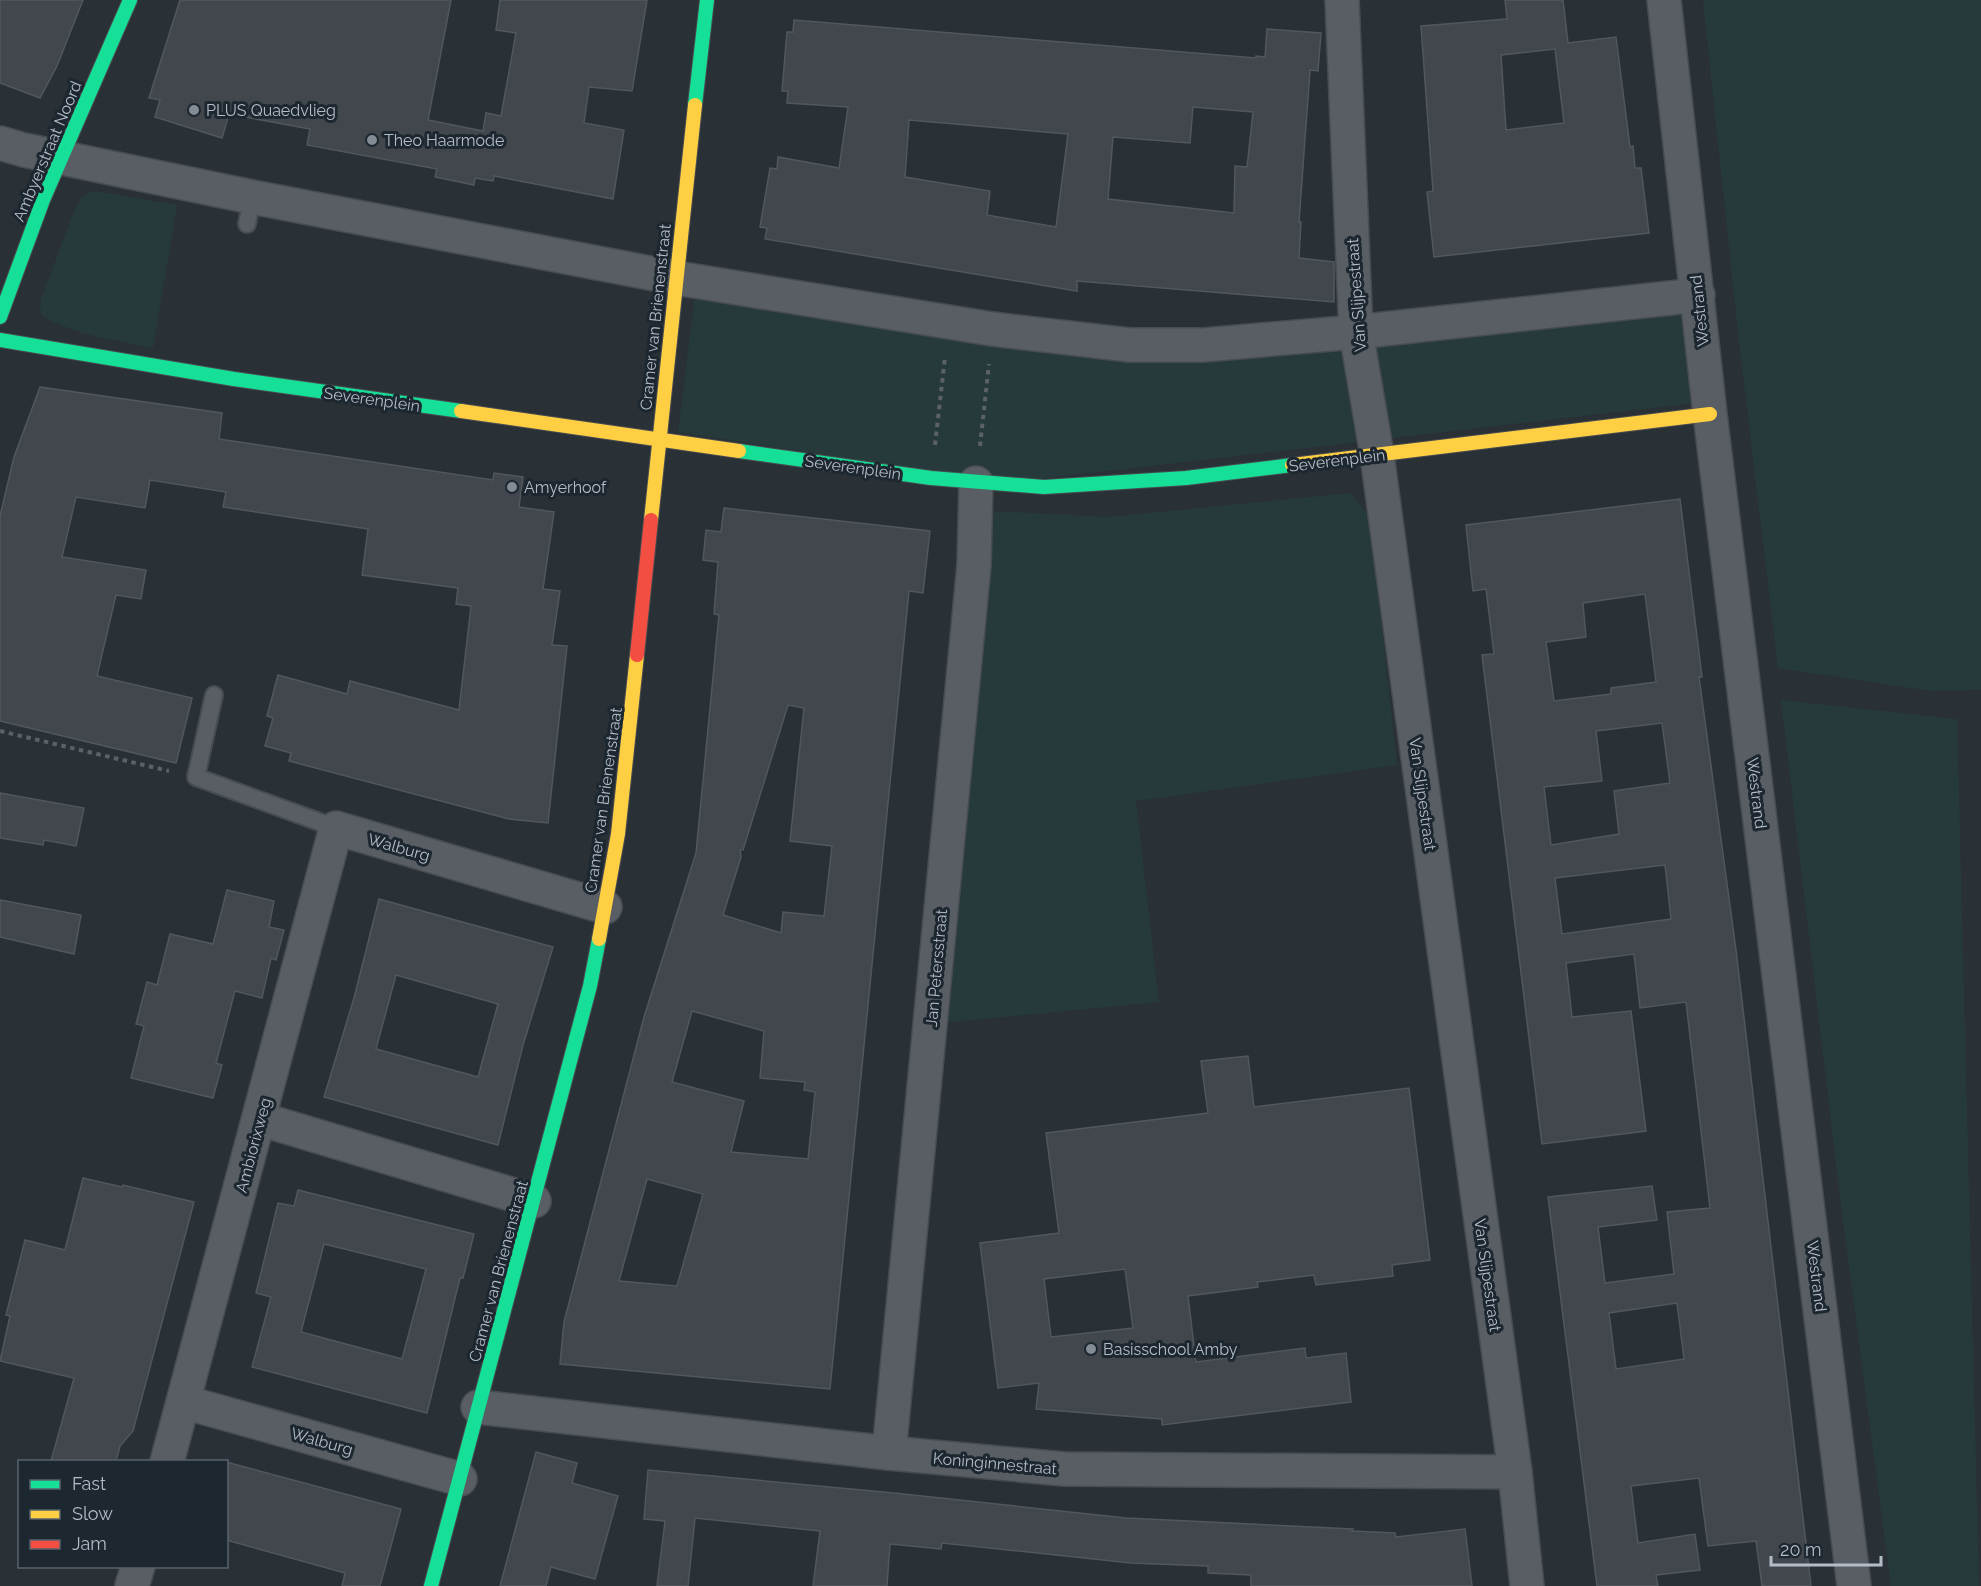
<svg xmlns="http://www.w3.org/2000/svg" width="1981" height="1586" font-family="Raleway,sans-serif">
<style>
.green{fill:#263a3b}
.building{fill:#41474c;stroke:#51585d;stroke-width:1.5;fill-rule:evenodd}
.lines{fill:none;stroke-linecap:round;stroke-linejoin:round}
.lane-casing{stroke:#474c50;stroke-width:20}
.street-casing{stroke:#474c50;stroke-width:36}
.fast-casing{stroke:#474c50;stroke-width:16}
.slow-casing{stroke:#474c50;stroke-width:16}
.jam-casing{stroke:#474c50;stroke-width:16}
.path{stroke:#5b6267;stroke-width:4;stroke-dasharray:4.5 4.5;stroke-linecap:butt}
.lane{stroke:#585e63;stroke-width:16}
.street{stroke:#585e63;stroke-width:33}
.fast{stroke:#16e098;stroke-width:14}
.slow{stroke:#ffcf43;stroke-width:14}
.jam{stroke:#f24e42;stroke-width:14}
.poi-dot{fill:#838c94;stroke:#1c2730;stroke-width:2}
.labels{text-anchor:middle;stroke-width:6;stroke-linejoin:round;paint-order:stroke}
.poi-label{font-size:16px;fill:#b3bdc7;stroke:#1c2730;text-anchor:start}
.street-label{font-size:16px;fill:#b3bdc7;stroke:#1c2730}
</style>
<rect width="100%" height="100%" fill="#293036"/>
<g class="green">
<polygon points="1703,0 1981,0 1981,690 1931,691 1778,668 1738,332"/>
<path d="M 91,192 L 100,192 L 177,205 L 153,348 C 119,341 71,334 42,316 L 40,309 L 41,299 L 75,208 L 82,197 Z"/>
<polygon points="695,294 1052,351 1687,308 1696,403 1003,483 678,432"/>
<polygon points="1351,493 1370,517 1397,765 1136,801 1159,1002 941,1023 994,511 1108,517"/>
<polygon points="1781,700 1957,719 1979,1586 1891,1586 1841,1205"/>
</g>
<g class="building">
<polygon points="0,0 83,0 57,66 40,98 0,83"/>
<polygon points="180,0 451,0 428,120 483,131 486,113 501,116 516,33 496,30 500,0 647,0 632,91 589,87 584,123 624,130 613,199 494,176 493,181 475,178 474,185 435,177 437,169 307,145 310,129 229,114 222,138 155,117 160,100 149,98"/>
<path d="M 1505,0 L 1563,0 L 1568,43 L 1616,37 L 1630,147 L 1633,146 L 1635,168 L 1641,168 L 1649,233 L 1434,257 L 1427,192 L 1433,191 L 1421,26 L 1507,19 ZM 1555,49 L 1564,123 L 1506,130 L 1501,55 Z"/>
<path d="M 794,20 L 1256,58 L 1256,56 L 1265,57 L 1267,29 L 1321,33 L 1318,71 L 1310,70 L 1299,222 L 1301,222 L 1299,258 L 1334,262 L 1334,302 L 1077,281 L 1077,291 L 765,239 L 767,228 L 760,227 L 770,168 L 777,169 L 778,157 L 839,168 L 848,107 L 787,103 L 788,91 L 782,91 L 787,32 L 793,32 ZM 1193,107 L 1253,112 L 1247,167 L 1235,166 L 1234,213 L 1108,199 L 1113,137 L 1190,143 ZM 909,120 L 1068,134 L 1056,227 L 987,215 L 990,191 L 905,177 Z"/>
<polygon points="40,387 222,413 219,439 493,480 494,473 523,477 519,507 554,512 543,589 560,591 552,645 567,646 548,823 509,819 289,761 291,753 265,746 273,718 267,716 278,675 347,694 350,681 459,710 471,606 456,604 458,588 362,575 368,529 223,507 226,492 150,480 145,508 76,497 62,557 146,570 141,599 116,595 97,676 192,698 176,763 0,721 0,516 14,457"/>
<path d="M 1680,499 L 1702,677 L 1699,677 L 1736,950 L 1811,1586 L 1762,1586 L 1756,1541 L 1708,1546 L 1699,1478 L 1631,1486 L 1638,1543 L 1695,1534 L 1700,1570 L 1656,1575 L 1658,1586 L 1597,1586 L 1548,1197 L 1652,1186 L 1657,1220 L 1598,1227 L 1605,1283 L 1674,1274 L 1667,1212 L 1710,1208 L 1686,1002 L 1640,1008 L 1634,954 L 1566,963 L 1572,1017 L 1631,1011 L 1646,1131 L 1542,1144 L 1482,655 L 1494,654 L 1486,589 L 1473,591 L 1466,525 ZM 1645,594 L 1656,682 L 1611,688 L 1611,694 L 1554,701 L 1546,642 L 1586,637 L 1583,603 ZM 1662,723 L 1670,783 L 1614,791 L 1619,834 L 1551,845 L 1544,787 L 1602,781 L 1596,731 ZM 1665,865 L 1671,919 L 1562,934 L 1555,878 ZM 1677,1303 L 1684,1359 L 1616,1369 L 1609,1313 Z"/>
<path d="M 724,508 L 930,531 L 923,593 L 909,591 L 830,1389 L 560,1364 L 564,1322 L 644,1017 L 696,853 L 719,615 L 714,614 L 718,562 L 703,560 L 706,530 L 721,532 ZM 788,705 L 804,708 L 790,841 L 832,846 L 824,916 L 783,912 L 781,933 L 723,915 L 741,857 L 740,850 L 743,850 ZM 692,1011 L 764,1031 L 760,1078 L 805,1082 L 804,1090 L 815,1092 L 808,1159 L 731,1152 L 744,1101 L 672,1082 ZM 647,1179 L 703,1194 L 677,1286 L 619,1281 Z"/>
<polygon points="0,793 84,808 76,846 44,840 43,845 0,838"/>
<polygon points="227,890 274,901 269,927 284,930 276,960 271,958 262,998 235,991 216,1063 222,1065 213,1098 131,1078 144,1026 136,1024 147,982 157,985 170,934 213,944"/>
<path d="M 379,899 L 553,947 L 523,1045 L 498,1145 L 324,1097 L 354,998 ZM 396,975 L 498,1004 L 478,1077 L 376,1049 Z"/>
<polygon points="0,900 81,915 74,954 0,937"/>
<path d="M 1248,1056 L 1254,1107 L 1409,1088 L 1430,1260 L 1392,1265 L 1393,1276 L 1316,1285 L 1314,1275 L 1257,1282 L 1258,1287 L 1188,1296 L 1196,1362 L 1305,1348 L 1306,1358 L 1346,1353 L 1351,1402 L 1162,1425 L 1162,1419 L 1036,1409 L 1039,1383 L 998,1388 L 980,1243 L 1059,1233 L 1046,1133 L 1208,1113 L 1201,1061 ZM 1125,1269 L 1133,1328 L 1051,1337 L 1044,1279 Z"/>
<polygon points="83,1178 122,1187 123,1185 194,1202 133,1431 120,1446 116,1461 51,1461 74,1378 0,1361 10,1316 6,1315 25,1240 65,1250"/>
<path d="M 298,1190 L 474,1234 L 463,1278 L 460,1278 L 427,1413 L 252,1367 L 271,1297 L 256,1293 L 278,1203 L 294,1206 ZM 324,1244 L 426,1269 L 402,1359 L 301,1332 Z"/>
<polygon points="536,1452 577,1463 572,1483 618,1496 595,1579 551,1567 546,1586 500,1586"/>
<polygon points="226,1462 401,1509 380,1586 342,1586 345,1573 226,1540"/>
<polygon points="648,1470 894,1493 1126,1518 1353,1529 1352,1531 1395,1533 1396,1537 1465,1529 1472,1586 1251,1586 1251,1575 1208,1573 1208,1566 1131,1563 942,1543 941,1549 890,1544 887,1586 813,1586 820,1531 695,1518 688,1586 657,1586 665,1521 644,1519"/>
</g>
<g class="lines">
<defs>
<g id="lane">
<polyline points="247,224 252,197"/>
<polyline points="214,695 196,777 336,828"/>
</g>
<g id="street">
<polyline points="1342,0 1356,332 1377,455 1515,1472 1527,1586"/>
<polyline points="1664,0 1710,414 1854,1586"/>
<polyline points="0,143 24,150 252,197 676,278 992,329 1130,345 1203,345 1356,332 1698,295"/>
<polyline points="260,1119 534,1201"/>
<polyline points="184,1402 460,1479"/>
<polyline points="478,1407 889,1453 1064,1469 1515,1472"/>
<polyline points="889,1453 974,565 976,483"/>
<polyline points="167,1462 336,828 605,907"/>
<polyline points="132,1586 138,1566"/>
</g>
<g id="fast">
<polyline points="695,105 707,0"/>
<polyline points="0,317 43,200 130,0"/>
<polyline points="0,340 234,379 461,411"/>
<polyline points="739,451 931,478 1044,487 1186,478 1292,465"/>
<polyline points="431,1586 590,986 599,939"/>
</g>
<g id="slow">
<polyline points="461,411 739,451"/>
<polyline points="1292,465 1710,414"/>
<polyline points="651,520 695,105"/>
<polyline points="599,939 618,834 637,655"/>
</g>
<polyline id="jam" points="637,655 651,520"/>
</defs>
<use href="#lane" class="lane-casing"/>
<use href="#street" class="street-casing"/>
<use href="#fast" class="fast-casing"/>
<use href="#slow" class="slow-casing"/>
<use href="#jam" class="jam-casing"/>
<g class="path">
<polyline points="935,445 945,357"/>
<polyline points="980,446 989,364"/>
<polyline points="0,731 169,771"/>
</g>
<use href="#lane" class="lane"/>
<use href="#street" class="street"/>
<use href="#fast" class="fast"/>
<use href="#slow" class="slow"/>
<use href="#jam" class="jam"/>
</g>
<g class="poi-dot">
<circle cx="194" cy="110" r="6"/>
<circle cx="372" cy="140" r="6"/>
<circle cx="512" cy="487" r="6"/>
<circle cx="1091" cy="1349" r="6"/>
</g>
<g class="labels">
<g class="poi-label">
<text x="206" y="116">PLUS Quaedvlieg</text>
<text x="384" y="146">Theo Haarmode</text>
<text x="524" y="493">Amyerhoof</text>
<text x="1103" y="1355">Basisschool Amby</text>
</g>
<g class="street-label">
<text transform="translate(47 151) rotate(-67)" y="6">Ambyerstraat Noord</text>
<text transform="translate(1356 295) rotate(-94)" y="6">Van Slijpestraat</text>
<text transform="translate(1699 311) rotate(-96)" y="6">Westrand</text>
<text transform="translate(655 317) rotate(-84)" y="6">Cramer van Brienenstraat</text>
<text transform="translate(372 399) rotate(8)" y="6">Severenplein</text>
<text transform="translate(1337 460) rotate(-7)" y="6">Severenplein</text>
<text transform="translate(853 467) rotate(8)" y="6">Severenplein</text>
<text transform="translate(1757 793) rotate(83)" y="6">Westrand</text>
<text transform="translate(1423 794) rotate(82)" y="6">Van Slijpestraat</text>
<text transform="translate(603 800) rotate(-82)" y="6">Cramer van Brienenstraat</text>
<text transform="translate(399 847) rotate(16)" y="6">Walburg</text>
<text transform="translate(936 968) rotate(-85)" y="6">Jan Petersstraat</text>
<text transform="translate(253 1145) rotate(-75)" y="6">Ambiorixweg</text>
<text transform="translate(498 1271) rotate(-75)" y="6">Cramer van Brienenstraat</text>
<text transform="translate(1488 1275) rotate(82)" y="6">Van Slijpestraat</text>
<text transform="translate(1817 1276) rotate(83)" y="6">Westrand</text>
<text transform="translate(322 1441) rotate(16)" y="6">Walburg</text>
<text transform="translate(995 1463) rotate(5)" y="6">Koninginnestraat</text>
</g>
</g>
<rect x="18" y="1460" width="210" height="108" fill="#1c2730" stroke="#58636c" stroke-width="1.5"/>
<rect x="30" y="1480" width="30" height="9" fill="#16e098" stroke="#58636c" stroke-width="1.5"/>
<text x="72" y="1490" font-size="18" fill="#b3bdc7">Fast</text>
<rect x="30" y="1510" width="30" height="9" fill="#ffcf43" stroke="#58636c" stroke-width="1.5"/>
<text x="72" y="1520" font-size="18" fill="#b3bdc7">Slow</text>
<rect x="30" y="1540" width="30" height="9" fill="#f24e42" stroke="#58636c" stroke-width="1.5"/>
<text x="72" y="1550" font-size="18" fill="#b3bdc7">Jam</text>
<path d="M1771 1556v9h110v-9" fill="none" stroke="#b3bdc7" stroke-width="3"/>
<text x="1780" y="1556" font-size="18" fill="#b3bdc7" stroke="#1c2730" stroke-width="4.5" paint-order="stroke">20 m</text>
</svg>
